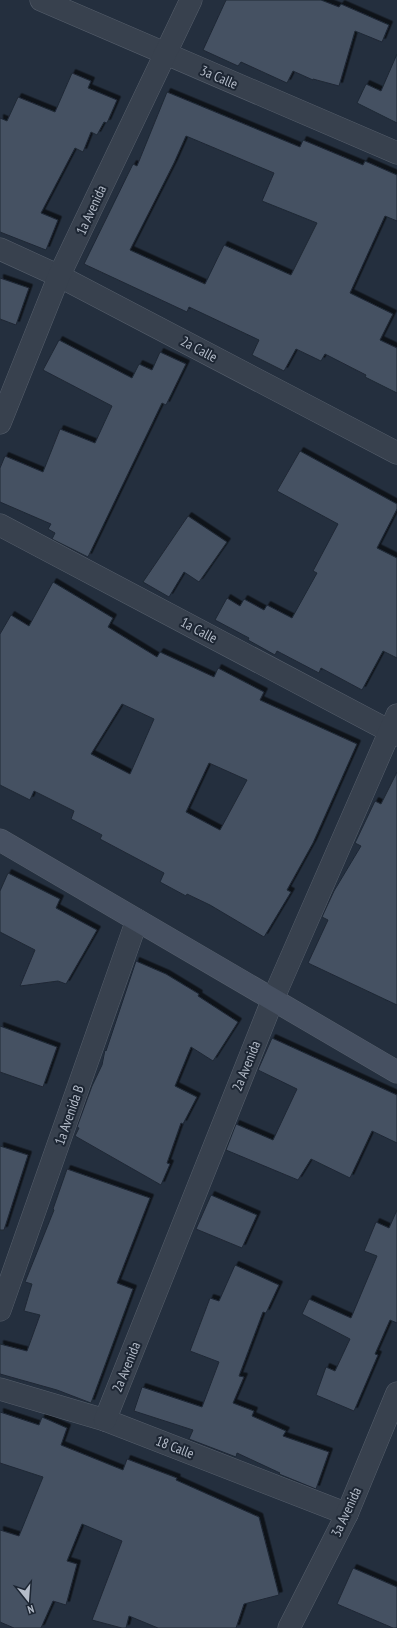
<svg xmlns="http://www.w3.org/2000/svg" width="397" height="1628" font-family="'PT Sans Narrow',sans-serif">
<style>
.building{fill:#455162;stroke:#1f2835;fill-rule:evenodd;filter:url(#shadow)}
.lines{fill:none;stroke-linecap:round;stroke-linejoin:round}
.street-casing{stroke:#565f6c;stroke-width:23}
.secondary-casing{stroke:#565f6c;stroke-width:23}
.street{stroke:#38414e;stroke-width:22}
.secondary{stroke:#465061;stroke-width:22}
.labels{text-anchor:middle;stroke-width:4;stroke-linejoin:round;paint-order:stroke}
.street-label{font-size:14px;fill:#b4bcc9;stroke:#1d2633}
</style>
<defs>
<filter id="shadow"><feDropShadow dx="3.5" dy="-3.5" stdDeviation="0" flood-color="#0009"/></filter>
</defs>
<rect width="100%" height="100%" fill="#242f3e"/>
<g class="building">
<polygon points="226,0 321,0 339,7 341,4 389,25 382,42 355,31 339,86 313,79 313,80 293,71 287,83 241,62 238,66 203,50"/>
<polygon points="397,54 397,123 357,103 366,84 381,91"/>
<polygon points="72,73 91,81 88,88 117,100 107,123 104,122 97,135 91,132 83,152 75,148 41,213 58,220 46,250 0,232 0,118 7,121 18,97 55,112"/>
<path d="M 167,92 L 300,147 L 303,140 L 363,165 L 365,161 L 397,175 L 397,221 L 385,216 L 350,293 L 393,314 L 380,340 L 397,348 L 397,393 L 365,377 L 366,375 L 325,354 L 321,361 L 296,349 L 284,371 L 252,355 L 259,340 L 189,307 L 187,312 L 84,264 L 133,164 L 137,166 ZM 186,136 L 274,173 L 262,201 L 317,223 L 291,275 L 224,245 L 205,284 L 130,250 L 174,163 Z"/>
<polygon points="0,278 29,288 16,325 0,319"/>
<polygon points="59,340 132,378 139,364 152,370 160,352 186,364 166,405 162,403 88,557 52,539 55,533 48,529 51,524 0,502 0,468 5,456 43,472 60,429 95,443 112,406 43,370"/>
<polygon points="300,451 397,504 397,509 377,548 397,558 397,658 383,651 362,690 321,668 319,673 277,651 275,655 248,640 249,638 215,620 227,598 240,606 244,599 264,610 267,605 292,618 317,573 313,571 338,524 277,491"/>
<polygon points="188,516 227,542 199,582 184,572 169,597 143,582"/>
<path d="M 53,582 L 113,618 L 108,627 L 157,657 L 160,652 L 214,677 L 218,668 L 264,692 L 260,700 L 357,744 L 313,843 L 287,890 L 291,892 L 264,937 L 210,905 L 187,894 L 186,896 L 160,882 L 164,873 L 100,839 L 102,835 L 71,819 L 74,811 L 34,791 L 30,800 L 0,785 L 0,634 L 11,615 L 29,626 ZM 122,704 L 154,719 L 130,774 L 91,754 ZM 209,763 L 247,780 L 220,830 L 186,812 Z"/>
<polygon points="397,772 397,1005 308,963 328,920 322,917 334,891 361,846 355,843 375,801 381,804"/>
<polygon points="8,873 60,899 56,908 97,930 66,984 58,981 20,986 35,950 0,932 0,891"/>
<polygon points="136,961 166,974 199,994 198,996 238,1022 213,1061 191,1047 175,1086 197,1097 183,1124 181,1123 167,1163 170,1164 161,1185 75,1136 79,1128 77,1127 92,1086 102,1065 105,1050 106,1051"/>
<polygon points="0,1026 57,1047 43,1087 0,1072"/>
<polygon points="272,1038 397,1095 397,1143 372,1131 350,1178 311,1159 298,1180 226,1150 236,1124 273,1140 297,1089 258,1070"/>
<polygon points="0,1146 28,1155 4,1230 0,1230"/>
<polygon points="67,1169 150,1198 117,1283 133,1289 91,1403 57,1390 0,1374 0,1344 27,1351 40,1315 24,1311 32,1284 25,1282 54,1210 53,1209"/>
<polygon points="211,1195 257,1215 242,1248 196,1229"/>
<polygon points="397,1210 397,1323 390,1320 375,1354 378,1355 354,1411 316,1395 326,1367 335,1371 350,1339 302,1314 309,1299 351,1318 377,1256 364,1251 376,1222 389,1228"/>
<polygon points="235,1265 279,1285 266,1313 263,1312 239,1376 244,1377 233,1403 254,1411 252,1416 286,1431 283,1436 329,1452 316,1489 279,1474 280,1473 237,1453 236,1457 189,1439 193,1430 134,1411 142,1387 202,1407 219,1362 190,1351 210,1298 219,1301"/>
<polygon points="0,1412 39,1425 42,1417 67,1428 61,1445 123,1470 127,1459 177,1478 176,1480 259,1517 279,1595 244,1604 236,1628 158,1628 129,1616 126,1628 122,1628 92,1620 122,1541 82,1524 67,1561 77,1564 66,1605 53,1601 41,1628 14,1628 0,1622 0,1530 19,1536 43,1477 0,1463"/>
<polygon points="353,1568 397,1587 397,1628 393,1628 337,1604"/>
</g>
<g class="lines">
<defs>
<g id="street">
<polyline points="41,0 397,153"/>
<polyline points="0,249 59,276 397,453"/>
<polyline points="0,423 59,276 191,0"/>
<polyline points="0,525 397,735"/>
<polyline points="0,1310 137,920"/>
<polyline points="0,1389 105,1420 347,1514"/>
<polyline points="105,1420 273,999 397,715"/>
<polyline points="289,1628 347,1514 397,1393"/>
</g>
<polyline id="secondary" points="0,840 397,1072"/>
</defs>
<use href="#street" class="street-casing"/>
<use href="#secondary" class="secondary-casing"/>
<use href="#street" class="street"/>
<use href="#secondary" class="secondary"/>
</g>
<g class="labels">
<g class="street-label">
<text transform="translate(219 77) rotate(23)" y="5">3a Calle</text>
<text transform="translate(91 210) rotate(-65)" y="5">1a Avenida</text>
<text transform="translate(199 349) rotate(28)" y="5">2a Calle</text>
<text transform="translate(199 630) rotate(28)" y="5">1a Calle</text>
<text transform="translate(246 1066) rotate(-68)" y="5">2a Avenida</text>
<text transform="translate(69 1115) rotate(-71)" y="5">1a Avenida B</text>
<text transform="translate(126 1367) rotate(-68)" y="5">2a Avenida</text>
<text transform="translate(175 1447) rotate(21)" y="5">18 Calle</text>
<text transform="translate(346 1512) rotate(-65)" y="5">3a Avenida</text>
</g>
</g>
<g transform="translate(28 1600) rotate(163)" stroke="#1d2633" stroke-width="3" paint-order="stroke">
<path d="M0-3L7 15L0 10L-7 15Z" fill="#b4bcc9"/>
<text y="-6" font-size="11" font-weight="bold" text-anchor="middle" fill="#b4bcc9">N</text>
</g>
</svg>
